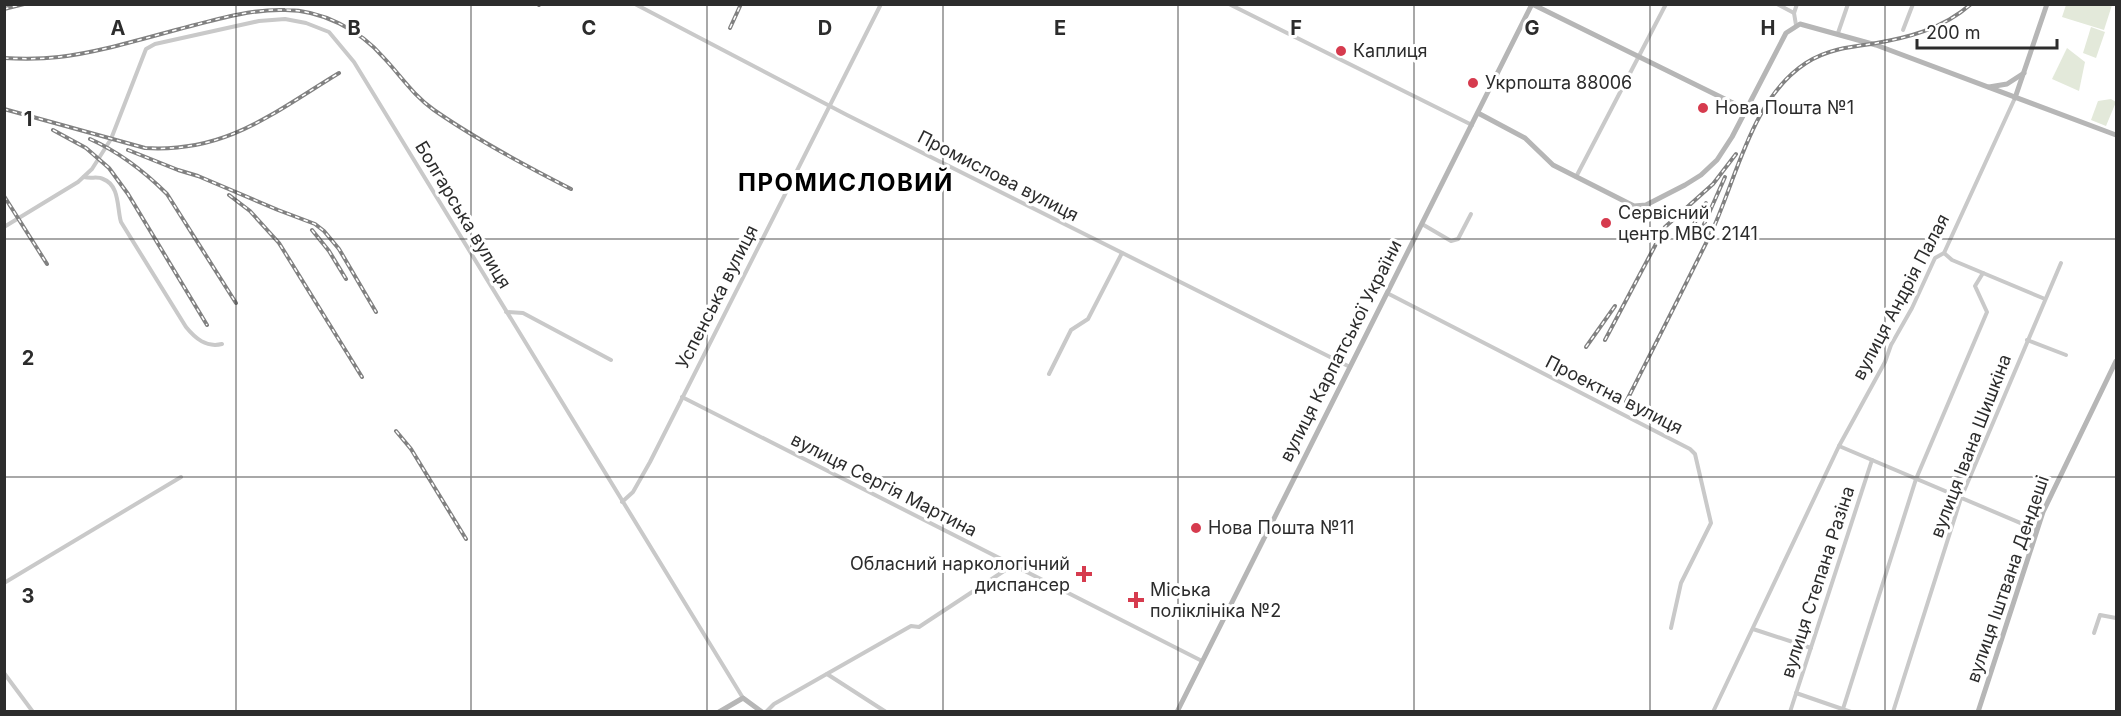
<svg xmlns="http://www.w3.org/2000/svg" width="2121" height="716" font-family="Inter,sans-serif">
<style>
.green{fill:#e3e9da}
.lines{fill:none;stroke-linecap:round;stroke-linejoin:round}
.street{stroke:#c9c9c9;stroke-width:4}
.secondary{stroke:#b6b6b6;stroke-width:5}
.rail-casing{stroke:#818181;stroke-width:4}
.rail{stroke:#fff;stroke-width:1.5;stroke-dasharray:4.5;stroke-linecap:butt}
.grid{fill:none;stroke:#2c2c2c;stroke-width:1.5;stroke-opacity:0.55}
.poi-dot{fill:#d63b4e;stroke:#fff;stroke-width:2}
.labels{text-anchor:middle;stroke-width:6;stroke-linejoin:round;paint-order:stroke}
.poi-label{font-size:18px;fill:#2c2c2c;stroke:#fff;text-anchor:start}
.street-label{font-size:18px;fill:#2c2c2c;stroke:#fff}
.district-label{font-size:24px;font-weight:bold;letter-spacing:1.5px;fill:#000;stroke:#fff}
.grid-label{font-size:20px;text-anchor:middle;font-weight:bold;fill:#2c2c2c;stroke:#fff;stroke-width:6;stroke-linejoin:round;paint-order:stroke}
</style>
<rect width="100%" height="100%" fill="#fff"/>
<g class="green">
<polygon points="2066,5 2066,4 2112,5 2104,30 2062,17"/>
<polygon points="2091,27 2105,32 2096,58 2083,53"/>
<polygon points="2067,48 2085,62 2079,91 2052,79"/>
<polygon points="2111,99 2116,102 2106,126 2091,120 2098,101"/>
</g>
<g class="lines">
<g class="street">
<polyline points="635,4 847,115 1350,367"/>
<polyline points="1229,4 1472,125"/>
<polyline points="1777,4 1794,13"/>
<polyline points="1796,25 1794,13 1797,4"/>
<polyline points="1903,30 1913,4"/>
<polyline points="1838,33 1848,4"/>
<path d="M 84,177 C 91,179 98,176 103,179 C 120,185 117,209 121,222 L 186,327 C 195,338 206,348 222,344"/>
<polyline points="1576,177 1666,4"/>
<polyline points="1422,224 1451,241 1458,239 1471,214"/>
<polyline points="4,227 78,182 92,169 111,139 146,49 155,44 259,21 285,19 306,23 329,32 354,62 743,698"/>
<polyline points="1944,253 1952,260 2045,299"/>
<polyline points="1387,293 1690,449 1695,454 1711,523 1681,583 1671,628"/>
<polyline points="506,312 523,313 611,360"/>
<polyline points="2027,340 2066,355"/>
<polyline points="1049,374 1071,330 1088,319 1122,253"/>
<polyline points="682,397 1202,661"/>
<polyline points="1839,446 2037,530"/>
<polyline points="622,502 633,492 650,462 881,4"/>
<polyline points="4,583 181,477"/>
<polyline points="1753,629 1811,648"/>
<polyline points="2094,633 2100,615 2116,618"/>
<polyline points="4,673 33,712"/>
<polyline points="827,674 886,712"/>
<polyline points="1796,693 1851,712"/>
<polyline points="766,712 774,704 911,626 919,627 925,623 1007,569 1011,563"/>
<polyline points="1713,712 1839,446 1885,362 1891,345 1912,308 1935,258 1944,253 2015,98"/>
<polyline points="1790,712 1872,460"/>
<polyline points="1842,712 1916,479 1987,312 1975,286 1983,273"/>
<polyline points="1893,712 1961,498 2061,263"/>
</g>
<g class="secondary">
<polyline points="1532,4 1747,110"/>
<polyline points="1989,87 2007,84 2024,73"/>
<polyline points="2015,98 2047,4"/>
<polyline points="1478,113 1525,138 1553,165 1634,206 1646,205 1685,185 1701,175 1717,160 1732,137 1786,33 1800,24 1876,45 2116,135"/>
<polyline points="719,712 743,698 762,712"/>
<polyline points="1177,712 1532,4"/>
<polyline points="1978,712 2043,512 2116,361"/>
</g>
<defs>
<g id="rail">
<polyline points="538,4 539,5"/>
<polyline points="4,9 24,4"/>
<polyline points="730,28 741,4"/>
<path d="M 4,58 C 23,59 41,59 59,57 C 102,52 148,37 191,26 C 221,18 254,9 285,10 C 322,10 360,30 384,58 C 401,76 413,95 434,110 C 477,140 524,165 571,189"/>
<path d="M 4,109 L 145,148 C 226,153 273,113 339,73"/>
<polyline points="53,130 86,148 109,168 128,194 207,325"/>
<path d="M 90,139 C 119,152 145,172 167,194 L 236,303"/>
<polyline points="128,150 178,170 198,176 278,210 315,224 324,231 339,249 376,312"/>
<polyline points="229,195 250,211 279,243 362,377"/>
<polyline points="4,196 47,264"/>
<polyline points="1694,224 1706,203"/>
<polyline points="312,230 329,251 346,279"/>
<polyline points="1697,240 1725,177"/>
<polyline points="1605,340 1665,227 1713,184 1736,154"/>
<polyline points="1586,347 1615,306"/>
<path d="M 1626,402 C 1655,345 1684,288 1712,231 C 1737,177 1752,98 1806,63 C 1826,50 1848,47 1871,44 C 1907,38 1943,29 1971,4"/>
<polyline points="396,431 411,449 466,539"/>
</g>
</defs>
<use href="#rail" class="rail-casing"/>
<use href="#rail" class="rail"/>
</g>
<path class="grid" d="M 236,4 L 236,712M 471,4 L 471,712M 707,4 L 707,712M 943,4 L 943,712M 1178,4 L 1178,712M 1414,4 L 1414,712M 1650,4 L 1650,712M 1885,4 L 1885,712M 4,239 L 2116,239M 4,477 L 2116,477"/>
<g class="poi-dot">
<circle cx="1341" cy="51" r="6"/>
<circle cx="1473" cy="83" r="6"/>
<circle cx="1703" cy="108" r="6"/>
<circle cx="1606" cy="223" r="6"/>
<circle cx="1196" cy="528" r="6"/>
<path d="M1081 565h6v6h6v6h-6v6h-6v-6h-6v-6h6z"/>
<path d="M1133 591h6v6h6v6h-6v6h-6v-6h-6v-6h6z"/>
</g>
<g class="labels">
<g class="poi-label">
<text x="1353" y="57">Каплиця</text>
<text x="1485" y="89">Укрпошта 88006</text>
<text x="1715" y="114">Нова Пошта №1</text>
<text x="1618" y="219">Сервісний<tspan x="1618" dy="21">центр МВС 2141</tspan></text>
<text x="1208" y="534">Нова Пошта №11</text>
<text x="1070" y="570" text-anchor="end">Обласний наркологічний<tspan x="1070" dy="21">диспансер</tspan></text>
<text x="1150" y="596">Міська<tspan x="1150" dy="21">поліклініка №2</tspan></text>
</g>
<g class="street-label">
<text transform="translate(998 176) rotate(27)" y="6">Промислова вулиця</text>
<text transform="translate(463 215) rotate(59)" y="6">Болгарська вулиця</text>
<text transform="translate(717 297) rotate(-63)" y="6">Успенська вулиця</text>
<text transform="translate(1901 297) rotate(-62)" y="6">вулиця Андрія Палая</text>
<text transform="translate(1341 351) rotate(-63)" y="6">вулиця Карпатської України</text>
<text transform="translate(1614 395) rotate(27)" y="6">Проектна вулиця</text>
<text transform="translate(1971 446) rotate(-69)" y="6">вулиця Івана Шишкіна</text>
<text transform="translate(884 485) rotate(27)" y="6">вулиця Сергія Мартина</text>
<text transform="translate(2008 579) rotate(-71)" y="6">вулиця Іштвана Дендеші</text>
<text transform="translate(1818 582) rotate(-72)" y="6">вулиця Степана Разіна</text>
</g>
<g class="district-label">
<text x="846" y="191">ПРОМИСЛОВИЙ</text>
</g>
</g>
<g class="grid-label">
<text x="118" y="35">A</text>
<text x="354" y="35">B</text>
<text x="589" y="35">C</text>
<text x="825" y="35">D</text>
<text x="1060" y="35">E</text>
<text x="1296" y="35">F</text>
<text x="1532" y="35">G</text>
<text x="1768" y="35">H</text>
<text x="28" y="126">1</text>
<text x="28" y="365">2</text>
<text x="28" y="603">3</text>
</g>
<rect width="2121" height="716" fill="none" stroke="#2c2c2c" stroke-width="12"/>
<path d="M1917 39v9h140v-9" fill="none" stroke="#2c2c2c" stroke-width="3"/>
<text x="1926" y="39" font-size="18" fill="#2c2c2c" stroke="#ffffff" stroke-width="4.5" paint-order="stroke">200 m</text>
</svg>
